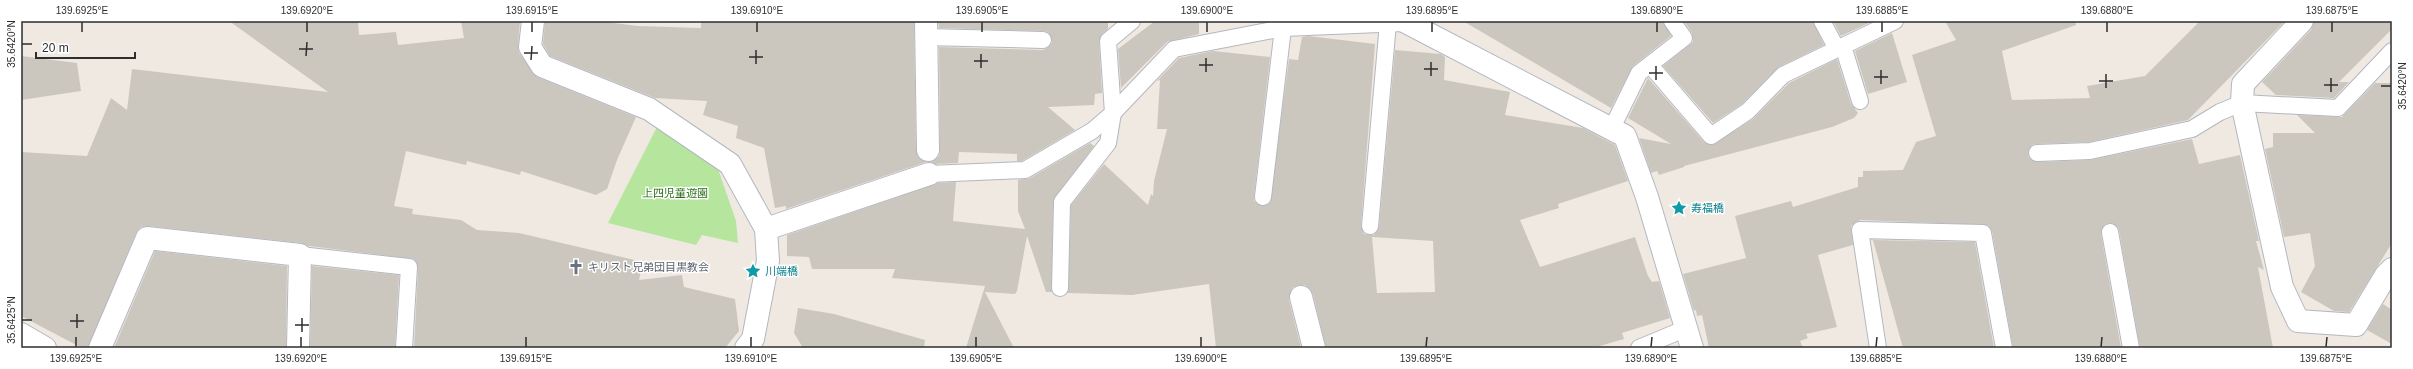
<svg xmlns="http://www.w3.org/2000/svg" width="2413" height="369" font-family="Helvetica,'Noto Sans JP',sans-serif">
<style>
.green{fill:#b6e59e}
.building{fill:#cbc7bf;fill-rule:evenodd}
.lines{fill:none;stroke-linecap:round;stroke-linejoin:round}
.service-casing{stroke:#b4b7c1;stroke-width:18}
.minor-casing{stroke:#b4b7c1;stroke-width:24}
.service{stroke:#fff;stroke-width:16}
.minor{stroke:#fff;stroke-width:22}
.ticks{fill:none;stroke:#2e2e2e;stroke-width:1.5}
.labels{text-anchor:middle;stroke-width:3;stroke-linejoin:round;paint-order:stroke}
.park-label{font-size:11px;fill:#2c6e1b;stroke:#fff}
.culture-label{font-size:11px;fill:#0d838f;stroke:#fff;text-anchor:start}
.worship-label{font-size:11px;fill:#5b616d;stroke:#fff;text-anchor:start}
.neatline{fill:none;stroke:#2e2e2e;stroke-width:1.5}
.ticks-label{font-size:10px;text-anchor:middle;fill:#2e2e2e}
</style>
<rect width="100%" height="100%" fill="#efe9e1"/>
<polygon class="green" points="657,127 718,169 736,221 738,243 702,235 696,245 608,223"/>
<g class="building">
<polygon points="229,21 358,21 359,35 396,32 398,45 464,38 461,21 520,21 518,46 519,53 537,77 636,117 617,160 607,189 596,195 521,171 520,175 467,161 466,165 406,151 394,206 413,209 412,214 461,220 477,230 519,233 643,262 639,280 682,275 684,287 735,299 739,331 725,348 414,348 418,268 414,259 309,246 301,243 148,226 141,227 136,233 88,348 82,348 21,316 21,152 87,156 111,98 127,110 132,69 328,92"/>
<polygon points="545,21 598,21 638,26 701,28 701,21 914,21 916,150 918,157 926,162 786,209 786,206 775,208 764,148 736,138 738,126 703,115 707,101 655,98 550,56 543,44"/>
<polygon points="938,21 1108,21 1108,29 1102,34 1099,41 1102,93 1095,94 1094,105 1048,107 1075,130 1022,161 1017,161 1017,154 959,152 958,163 936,164 931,162 939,156 940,150 939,47 1043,50 1051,45 1052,40 1048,32 1044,31 939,28"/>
<polygon points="1155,21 1199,21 1199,34 1167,42 1121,88 1118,49"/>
<polygon points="1463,21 1663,21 1671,36 1633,66 1611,108"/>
<polygon points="1684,21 1813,21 1824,45 1779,67 1742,104 1713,123 1663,66 1693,42 1692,33"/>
<polygon points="1833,21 1873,21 1841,36"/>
<polygon points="1945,21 2075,21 2076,25 2002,51 2012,100 2090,98 2087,86 2145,76 2200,21 2285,21 2188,120 2089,142 2036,144 2032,145 2028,153 2029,158 2037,162 2090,160 2192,139 2199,164 2240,155 2259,241 2256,241 2264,270 2258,267 2273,348 2140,348 2119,230 2117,226 2109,223 2104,225 2101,234 2121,348 2013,348 1992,231 1988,225 1860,220 1851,226 1853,245 1818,255 1837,327 1806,334 1808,338 1800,341 1803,348 1709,348 1702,315 1697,316 1696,310 1694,311 1683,274 1746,258 1735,216 1791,201 1793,207 1858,187 1858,177 1863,177 1863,171 1903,170 1916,142 1936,136 1912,55 1956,40"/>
<polygon points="2314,21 2392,21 2392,29 2339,82 2349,82 2334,98 2276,95 2262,82 2311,30"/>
<polygon points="1892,33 1907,82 1868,94 1855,51"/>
<path d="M 1308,36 L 1375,44 L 1361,225 L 1364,234 L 1374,235 L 1379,227 L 1395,50 L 1441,54 L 1445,57 L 1444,80 L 1510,92 L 1505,115 L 1583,128 L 1615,145 L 1628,181 L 1558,204 L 1559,208 L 1520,220 L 1540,267 L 1635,237 L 1648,276 L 1652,282 L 1659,281 L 1670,318 L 1622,333 L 1624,339 L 1593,348 L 1326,348 L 1313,294 L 1305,285 L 1298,285 L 1292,288 L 1289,300 L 1301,348 L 1216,348 L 1209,284 L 1132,295 L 1068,293 L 1071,205 L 1104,164 L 1148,205 L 1151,194 L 1153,196 L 1154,181 L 1167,129 L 1157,129 L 1160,80 L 1157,81 L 1179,58 L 1213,51 L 1270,57 L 1254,196 L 1254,201 L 1262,206 L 1270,203 L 1289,59 L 1298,60 L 1302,37 ZM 1372,237 L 1433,241 L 1435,292 L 1377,293 Z"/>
<polygon points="21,56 77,63 81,91 21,100"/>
<polygon points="1837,59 1851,104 1858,113 1854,118 1832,127 1684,166 1684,167 1659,175 1657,171 1651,173 1639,138 1671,144 1628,118 1648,78 1704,142 1712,145 1753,119 1789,83"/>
<polygon points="2375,83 2392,83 2392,243 2349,312 2334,311 2301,292 2315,266 2310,233 2284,237 2265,149 2273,147 2273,133 2315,133 2297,115 2342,117"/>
<polygon points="1090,143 1094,146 1053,201 1052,292 1046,292 1027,236 1017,291 1015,294 985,292 1014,348 966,348 985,286 892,278 895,269 812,269 809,257 787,256 787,235 937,183 956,182 953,221 1025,229 1018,211 1018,180 1030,178"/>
<polygon points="1873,240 1975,242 1994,348 1903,348"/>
<polygon points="155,251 287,266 286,348 114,348"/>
<polygon points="312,266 399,275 395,348 310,348"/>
<polygon points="2383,304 2392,310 2392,344 2367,330"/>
<polygon points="798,308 834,314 925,340 924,348 803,348 794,333"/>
</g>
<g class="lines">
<defs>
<g id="service">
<polyline points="1822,21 1837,49"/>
<polyline points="926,37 1043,40"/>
<polyline points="1843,46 1860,101"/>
<polyline points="1650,65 1711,136 1748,111 1783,75 1895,21"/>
<polyline points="1612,128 1639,73 1684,38 1672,21"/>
<polyline points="2037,153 2090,151 2192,129 2220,112 2242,103 2338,108 2392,51"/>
<polyline points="929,174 1025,170 1092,131 1113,113 1174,49 1283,28 1404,23"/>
<polyline points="1263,197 1283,28"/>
<polyline points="1370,226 1388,23"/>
<polyline points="2110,232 2131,348"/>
<polyline points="300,255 409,267 404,348"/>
<polyline points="1060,288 1062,202 1108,143 1113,113 1108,41 1132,21"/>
<polyline points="1639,348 1687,328"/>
<polyline points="1878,348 1860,230 1983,233 2004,348"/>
</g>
<g id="minor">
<polyline points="533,21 530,47 542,66 649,109 730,164 766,229 768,261 753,339 746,348"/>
<polyline points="926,21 928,150"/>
<polyline points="1404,21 1625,136 1647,197 1692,348"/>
<polyline points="2302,21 2243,84 2242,103 2282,287 2298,321 2356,325 2386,275 2392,269"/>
<polyline points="766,229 929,174"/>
<polyline points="1301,297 1314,348"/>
<polyline points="21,334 45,348"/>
<polyline points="100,348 147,238 300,255 298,348"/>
</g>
</defs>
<use href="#service" class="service-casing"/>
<use href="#minor" class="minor-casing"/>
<use href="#service" class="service"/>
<use href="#minor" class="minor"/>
</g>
<path class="ticks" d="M 82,32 L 82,22M 307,32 L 307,22M 532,32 L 532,22M 757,32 L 757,22M 982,32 L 982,22M 1207,32 L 1207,22M 1432,32 L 1432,22M 1657,32 L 1657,22M 1882,32 L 1882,22M 2107,32 L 2107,22M 2332,32 L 2332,22M 22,44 L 32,44M 299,49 L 313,49M 524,53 L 538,53M 306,56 L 307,42M 749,57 L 763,57M 531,60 L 532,46M 974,61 L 988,61M 756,64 L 756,50M 1199,65 L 1213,65M 981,68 L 981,54M 1424,69 L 1438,69M 1206,72 L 1206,58M 1649,73 L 1663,73M 1431,76 L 1431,62M 1874,77 L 1888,77M 1656,80 L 1656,66M 2099,81 L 2113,81M 1881,84 L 1881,70M 2324,85 L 2338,85M 2381,86 L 2391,86M 2106,88 L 2106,74M 2331,92 L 2331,78M 22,320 L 32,320M 70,321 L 84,321M 295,325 L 309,325M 77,328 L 77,314M 302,332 L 302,318M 76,347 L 76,337M 301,347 L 301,337M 526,347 L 526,337M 751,347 L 751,337M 976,347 L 976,337M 1201,347 L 1201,337M 1426,347 L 1427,337M 1651,347 L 1652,337M 1876,347 L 1877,337M 2101,347 L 2102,337M 2326,347 L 2327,337"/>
<defs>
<symbol id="sight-bare" viewBox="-9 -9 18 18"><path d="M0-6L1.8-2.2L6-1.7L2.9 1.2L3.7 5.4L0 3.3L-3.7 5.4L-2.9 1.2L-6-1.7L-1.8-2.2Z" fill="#0f9aa8" stroke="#fff" stroke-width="2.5" paint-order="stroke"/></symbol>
<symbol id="church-bare" viewBox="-9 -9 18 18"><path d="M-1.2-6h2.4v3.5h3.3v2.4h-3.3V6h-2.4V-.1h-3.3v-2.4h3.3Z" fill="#6b7280" stroke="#fff" stroke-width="2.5" paint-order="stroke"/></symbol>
</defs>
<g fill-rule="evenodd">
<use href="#sight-bare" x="1668" y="197" width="22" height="22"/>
<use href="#church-bare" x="565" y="256" width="22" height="22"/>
<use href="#sight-bare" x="742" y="260" width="22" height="22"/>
</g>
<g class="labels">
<g class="park-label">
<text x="675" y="197">上四児童遊園</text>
</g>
<g class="culture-label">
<text x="1691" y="212">寿福橋</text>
<text x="765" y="275">川端橋</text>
</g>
<g class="worship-label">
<text x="588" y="271">キリスト兄弟団目黒教会</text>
</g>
</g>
<rect width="2413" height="369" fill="none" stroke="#ffffff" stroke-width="44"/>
<path d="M36 52v6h99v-6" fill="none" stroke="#2e2e2e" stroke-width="2"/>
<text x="42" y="52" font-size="12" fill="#2e2e2e" stroke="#ffffff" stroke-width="3" paint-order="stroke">20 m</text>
<rect x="22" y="22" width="2369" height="325" class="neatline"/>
<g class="ticks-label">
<text x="82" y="14">139.6925°E</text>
<text x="307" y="14">139.6920°E</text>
<text x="532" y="14">139.6915°E</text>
<text x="757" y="14">139.6910°E</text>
<text x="982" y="14">139.6905°E</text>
<text x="1207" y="14">139.6900°E</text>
<text x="1432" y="14">139.6895°E</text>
<text x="1657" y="14">139.6890°E</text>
<text x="1882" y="14">139.6885°E</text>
<text x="2107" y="14">139.6880°E</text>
<text x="2332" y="14">139.6875°E</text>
<text transform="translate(11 44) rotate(-90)" y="4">35.6420°N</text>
<text transform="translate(2402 86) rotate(-90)" y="4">35.6420°N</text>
<text transform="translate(11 320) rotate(-90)" y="4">35.6425°N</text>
<text x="76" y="362">139.6925°E</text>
<text x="301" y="362">139.6920°E</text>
<text x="526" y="362">139.6915°E</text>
<text x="751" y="362">139.6910°E</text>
<text x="976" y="362">139.6905°E</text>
<text x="1201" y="362">139.6900°E</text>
<text x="1426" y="362">139.6895°E</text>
<text x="1651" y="362">139.6890°E</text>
<text x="1876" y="362">139.6885°E</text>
<text x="2101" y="362">139.6880°E</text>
<text x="2326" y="362">139.6875°E</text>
</g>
</svg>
